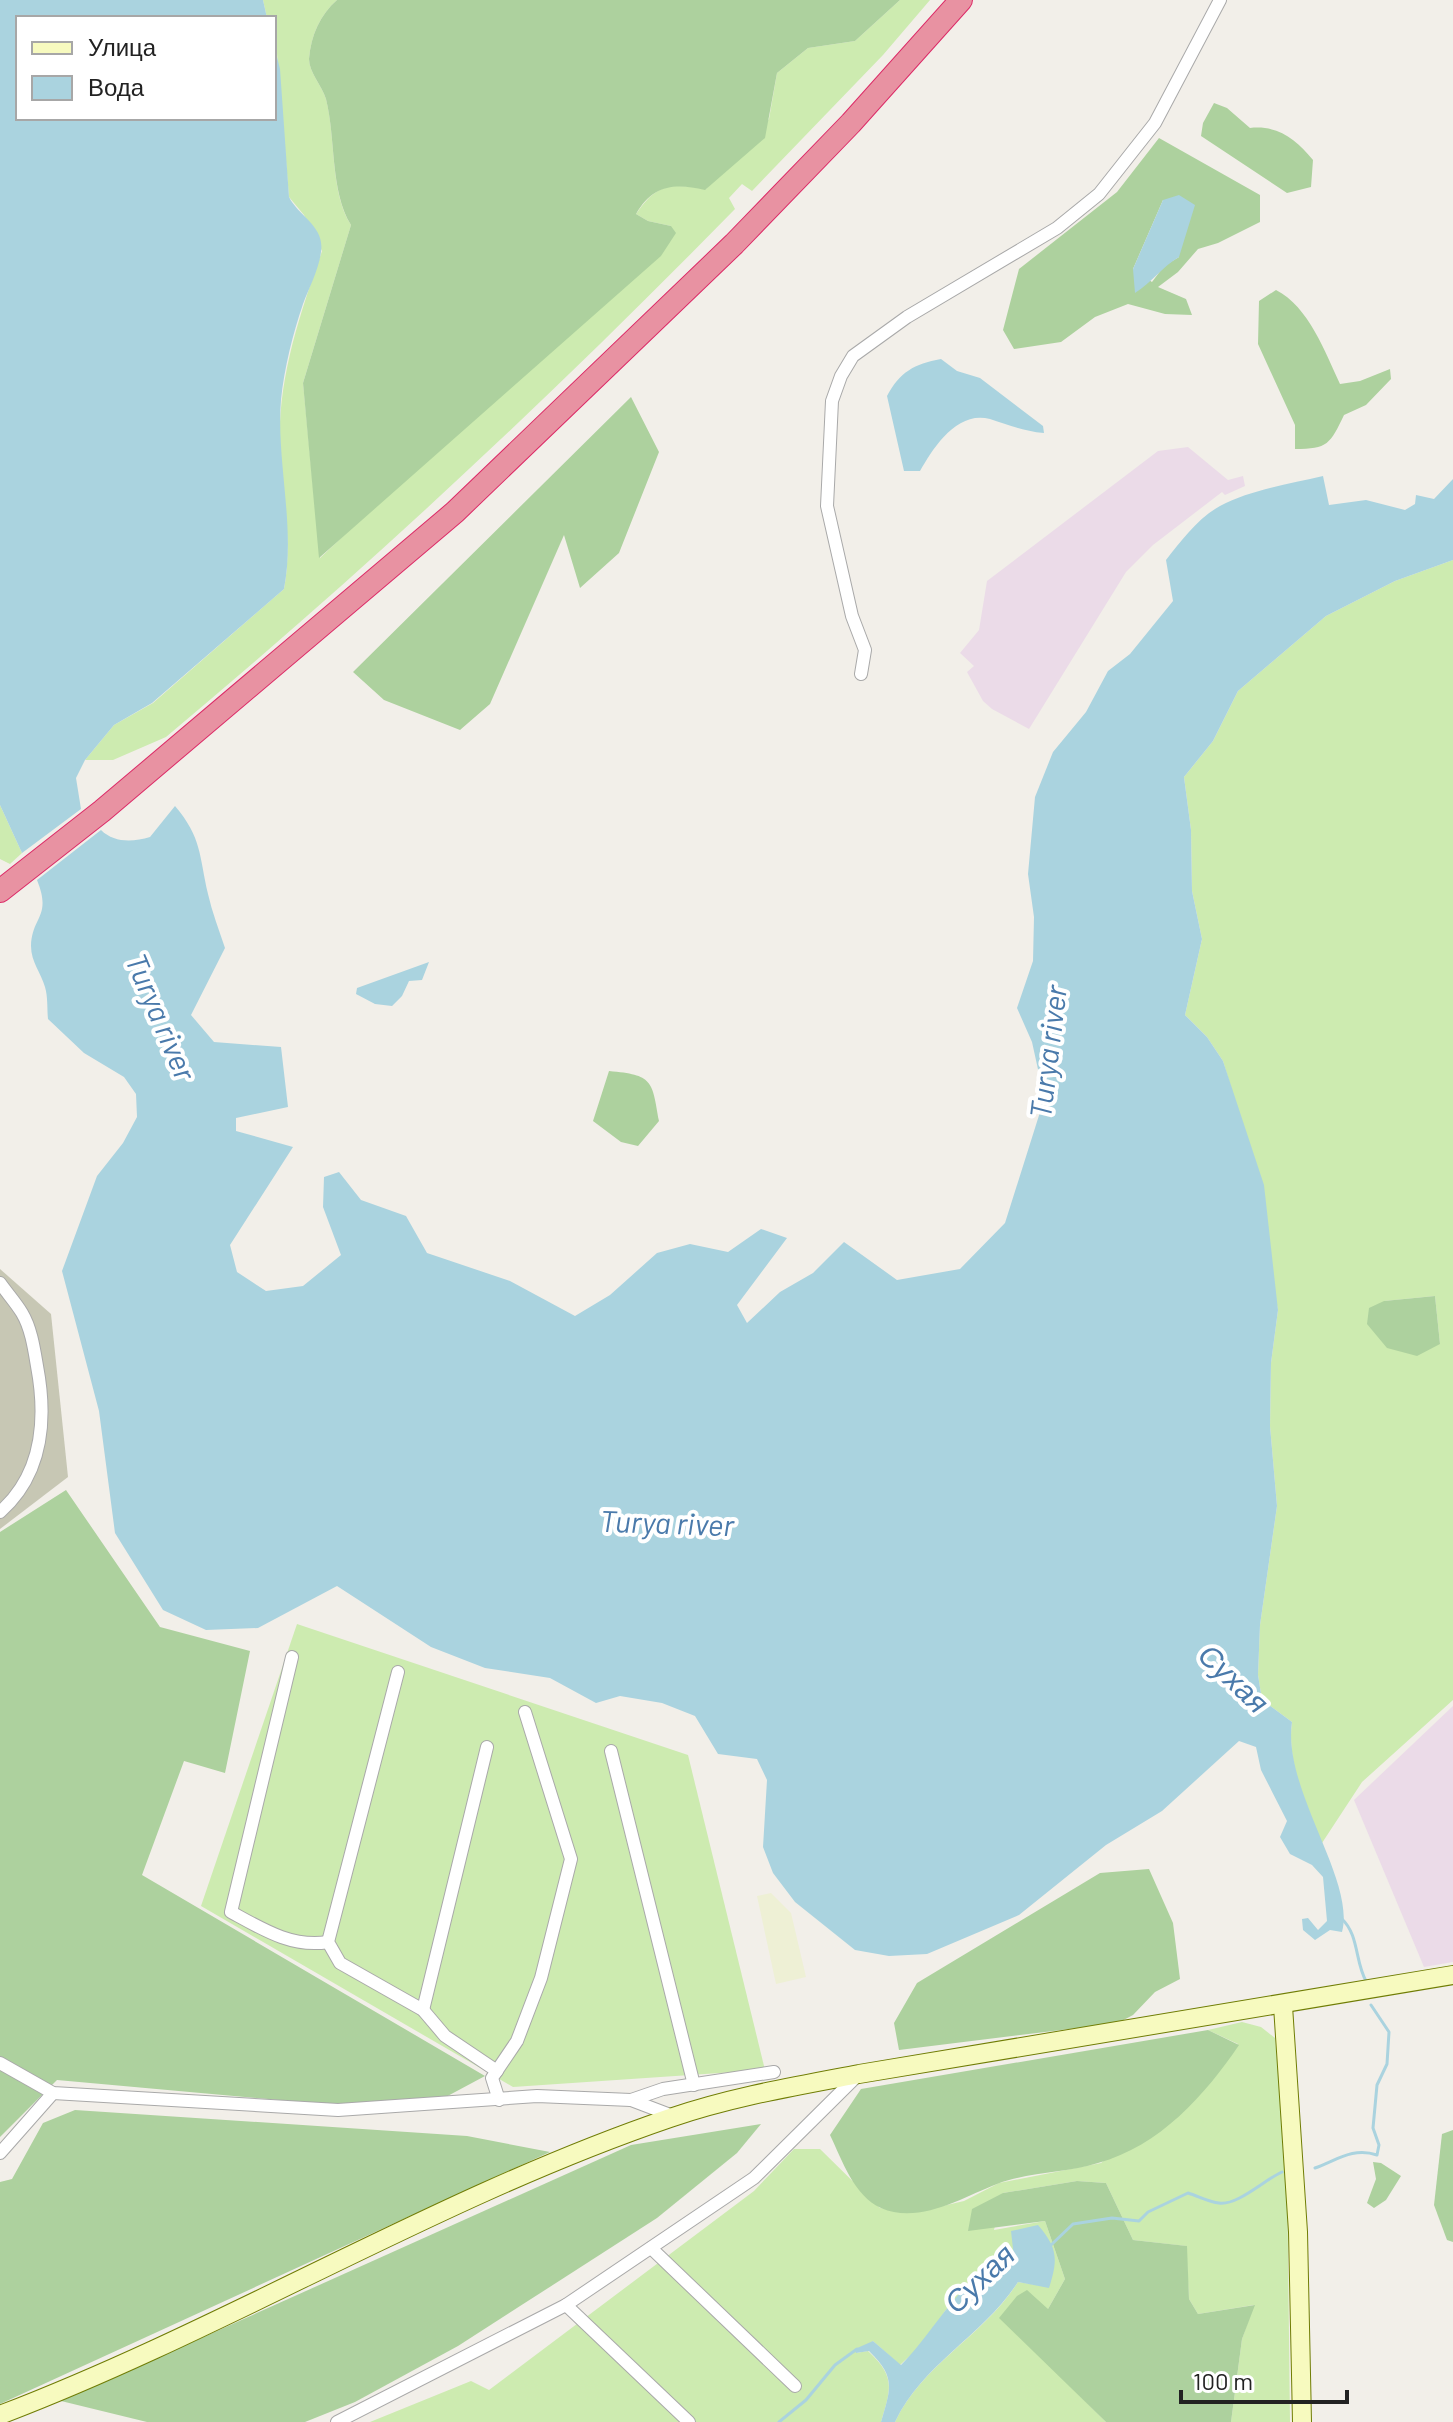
<svg xmlns="http://www.w3.org/2000/svg" width="1453" height="2422" font-family="Barlow,sans-serif">
<style>
.industrial{fill:#ebdbe8}
.construction{fill:#c7c7b4}
.farmland{fill:#eef0d5}
.grass{fill:#cdebb0;fill-rule:evenodd}
.forest{fill:#add19e;fill-rule:evenodd}
.water{fill:#aad3df}
.lines{fill:none;stroke-linecap:round;stroke-linejoin:round}
.stream{stroke:#aad3df;stroke-width:3}
.street-casing{stroke:#a9a9a9;stroke-width:14}
.secondary-casing{stroke:#707d05;stroke-width:20}
.highway-casing{stroke:#dc2a67;stroke-width:24}
.street{stroke:#fff;stroke-width:12}
.secondary{stroke:#f7fabf;stroke-width:18}
.highway{stroke:#e892a2;stroke-width:22}
.labels{text-anchor:middle;stroke-width:8;stroke-linejoin:round;paint-order:stroke}
.water-label{font-size:30px;font-style:italic;fill:#4a7aab;stroke:#fff}
</style>
<rect width="100%" height="100%" fill="#f2efe9"/>
<g class="industrial">
<polygon points="1188,447 1228,480 1243,476 1245,486 1225,495 1222,492 1153,545 1126,572 1029,729 992,709 983,701 967,672 974,666 960,653 979,630 987,581 1158,451"/>
<polygon points="1453,1706 1453,1962 1424,1967 1354,1800"/>
</g>
<polygon class="construction" points="0,1269 51,1314 68,1477 0,1529"/>
<polygon class="farmland" points="771,1893 791,1913 806,1977 776,1984 757,1896"/>
<g class="grass">
<path d="M 263,0 L 337,0 C 320,15 311,35 309,59 C 309,72 322,86 326,99 C 336,138 330,193 351,225 L 303,383 L 320,558 L 671,226 L 648,221 L 636,214 C 657,183 670,183 706,189 L 769,119 L 777,73 L 808,48 L 855,41 L 900,0 L 930,0 L 883,55 L 752,191 L 742,184 L 729,198 L 735,209 C 552,396 367,569 166,737 L 113,760 L 85,760 L 114,725 L 153,703 L 284,589 C 293,542 282,495 280,448 C 277,380 300,314 322,251 L 304,215 L 289,197 L 274,18 L 267,18 Z"/>
<path d="M 1453,560 L 1453,1700 L 1362,1782 L 1322,1843 C 1307,1807 1286,1763 1292,1722 L 1262,1700 L 1258,1675 L 1260,1625 L 1277,1506 L 1270,1426 L 1271,1363 L 1278,1310 L 1236,1104 L 1223,1061 L 1207,1037 L 1185,1015 L 1202,939 L 1192,891 L 1191,830 L 1184,777 L 1213,741 L 1238,691 L 1326,616 L 1395,581 ZM 1435,1296 L 1440,1344 L 1384,1301 Z"/>
<polygon points="0,805 22,853 10,864 0,859"/>
<polygon points="297,1624 688,1755 765,2070 513,2087 201,1906"/>
<path d="M 1242,2022 L 1261,2027 L 1275,2038 L 1287,2167 L 1290,2422 L 1231,2422 L 1242,2339 L 1254,2305 L 1198,2314 L 1189,2299 L 1186,2246 L 1133,2240 L 1106,2183 L 1077,2181 L 1003,2193 L 994,2230 L 1045,2221 L 1065,2279 L 1048,2309 L 1066,2382 L 1106,2422 L 895,2422 C 923,2363 984,2336 1018,2282 L 1049,2287 L 1014,2258 L 979,2274 L 945,2311 L 926,2341 L 900,2365 L 873,2341 L 856,2353 L 868,2351 C 896,2377 891,2388 881,2422 L 370,2422 L 471,2381 L 489,2390 L 754,2191 L 794,2149 L 820,2149 L 880,2208 L 921,2211 L 964,2201 L 999,2183 L 1101,2163 L 1238,2044 L 1208,2030 Z"/>
</g>
<g class="forest">
<path d="M 337,0 L 900,0 L 855,41 L 808,48 L 777,73 L 765,138 L 705,190 C 674,183 653,185 636,214 L 648,221 L 671,226 L 676,233 L 661,256 L 319,558 L 303,383 L 351,225 C 330,191 336,139 326,99 C 322,86 309,72 309,59 C 311,35 320,15 337,0 Z"/>
<path d="M 1214,103 L 1227,108 L 1250,128 C 1278,125 1296,139 1313,160 L 1311,187 L 1287,193 L 1201,136 L 1203,123 Z"/>
<path d="M 1159,138 L 1260,195 L 1260,222 L 1218,243 L 1198,249 L 1178,272 L 1158,287 L 1186,299 L 1192,315 L 1165,314 L 1128,304 L 1095,317 L 1061,342 L 1014,349 L 1003,330 L 1019,269 L 1117,192 ZM 1163,200 L 1179,257 L 1164,266 L 1152,282 L 1133,269 Z"/>
<path d="M 1276,290 C 1309,307 1325,352 1340,384 L 1360,381 L 1390,369 L 1391,379 L 1366,405 L 1344,415 C 1330,444 1328,449 1295,449 L 1295,425 L 1258,344 L 1259,301 Z"/>
<polygon points="631,397 659,452 619,553 580,588 564,535 490,704 460,730 384,700 353,672"/>
<path d="M 609,1071 C 653,1075 652,1080 659,1121 L 638,1146 L 621,1142 L 593,1121 Z"/>
<polygon points="1435,1296 1440,1344 1417,1356 1387,1348 1367,1324 1369,1308 1384,1301"/>
<polygon points="66,1490 160,1627 250,1651 225,1773 184,1761 142,1875 485,2076 442,2099 324,2104 57,2080 0,2137 0,1532"/>
<polygon points="1149,1869 1173,1923 1180,1979 1155,1992 1133,2015 1118,2023 899,2050 894,2023 917,1983 1100,1873"/>
<path d="M 1208,2030 L 1239,2045 C 1205,2095 1160,2146 1098,2163 C 1066,2173 1028,2172 997,2184 C 963,2197 919,2225 881,2208 C 854,2196 842,2160 830,2135 L 861,2089 Z"/>
<polygon points="75,2110 467,2136 550,2152 0,2404 0,2182 12,2179 43,2123"/>
<polygon points="761,2124 737,2153 657,2218 458,2346 355,2402 305,2422 147,2422 61,2401 631,2145"/>
<polygon points="1453,2130 1453,2242 1447,2240 1434,2205 1442,2134"/>
<polygon points="1373,2162 1381,2163 1401,2176 1386,2200 1374,2208 1367,2203 1376,2179"/>
<polygon points="1077,2181 1106,2183 1133,2240 1187,2246 1189,2299 1198,2314 1255,2305 1242,2339 1231,2422 1106,2422 999,2318 1017,2296 1027,2290 1048,2309 1065,2279 1045,2221 968,2231 972,2209 1003,2193"/>
</g>
<g class="water">
<path d="M 0,0 L 263,0 L 267,18 L 18,18 L 18,118 L 274,118 L 274,45 L 280,69 L 289,197 C 299,217 325,226 321,252 C 319,269 309,288 303,304 C 293,333 284,369 281,400 C 276,462 296,527 284,589 L 152,703 L 114,725 L 85,760 L 76,778 L 81,809 L 22,853 L 0,805 Z"/>
<path d="M 1179,195 L 1195,205 L 1179,257 C 1162,267 1152,282 1135,293 L 1133,269 L 1163,200 Z"/>
<path d="M 941,359 L 957,371 L 980,378 L 1043,426 L 1044,433 C 1023,431 1009,425 990,419 C 957,410 933,448 920,471 L 904,471 L 887,396 C 900,372 914,364 941,359 Z"/>
<path d="M 1323,476 L 1329,505 L 1366,500 L 1405,510 L 1415,504 L 1416,495 L 1434,499 L 1453,479 L 1453,560 L 1395,581 L 1326,616 L 1238,691 L 1213,741 L 1184,777 L 1191,830 L 1192,891 L 1202,939 L 1185,1015 L 1207,1037 L 1223,1061 L 1264,1185 L 1278,1310 L 1271,1363 L 1270,1426 L 1277,1506 L 1260,1625 L 1258,1675 L 1262,1700 L 1292,1722 C 1282,1789 1356,1880 1342,1932 L 1330,1930 L 1315,1940 L 1303,1930 L 1302,1919 L 1308,1918 L 1318,1930 L 1327,1921 L 1323,1877 L 1312,1865 L 1290,1854 L 1280,1837 L 1287,1821 L 1261,1770 L 1256,1747 L 1239,1741 L 1162,1811 L 1106,1845 L 1019,1915 L 927,1954 L 889,1956 L 855,1950 L 795,1902 L 773,1873 L 763,1847 L 767,1780 L 757,1759 L 718,1754 L 695,1716 L 662,1703 L 620,1696 L 596,1703 L 550,1678 L 485,1668 L 431,1647 L 337,1586 L 258,1628 L 206,1630 L 163,1610 L 115,1533 L 99,1411 L 62,1271 L 97,1176 L 123,1143 L 137,1117 L 136,1094 L 124,1077 L 84,1053 L 48,1019 C 47,1009 48,997 45,987 C 41,973 31,962 31,946 C 32,916 52,917 37,880 L 101,830 C 114,843 133,842 150,837 L 175,806 C 202,838 199,855 208,894 C 212,912 219,930 225,948 L 191,1015 L 214,1042 L 281,1047 L 288,1107 L 236,1118 L 236,1131 L 293,1147 L 230,1245 L 237,1272 L 266,1291 L 303,1286 L 341,1255 L 323,1207 L 324,1177 L 339,1172 L 361,1200 L 406,1216 L 427,1253 L 510,1281 L 575,1316 L 610,1295 L 657,1253 L 690,1244 L 728,1252 L 761,1229 L 787,1238 L 737,1305 L 747,1323 L 780,1292 L 813,1273 L 844,1242 L 897,1280 L 960,1269 L 1005,1223 L 1041,1109 L 1041,1083 L 1032,1042 L 1017,1008 L 1033,961 L 1034,917 L 1028,874 L 1035,797 L 1053,752 L 1086,712 L 1108,671 L 1130,654 L 1173,601 L 1166,560 C 1181,541 1198,518 1220,506 C 1250,490 1289,484 1323,476 Z"/>
<polygon points="429,962 422,980 409,981 402,996 392,1006 375,1004 356,994 357,988"/>
<path d="M 1038,2225 C 1058,2248 1058,2260 1049,2288 L 1018,2282 C 983,2336 923,2363 895,2422 L 881,2422 C 891,2388 896,2377 869,2351 L 856,2353 L 855,2349 L 873,2341 L 901,2365 C 935,2332 966,2266 1014,2258 L 1011,2231 Z"/>
</g>
<g class="lines">
<g class="stream">
<path d="M 1342,1919 C 1359,1935 1355,1962 1366,1981"/>
<path d="M 1315,2168 C 1337,2160 1353,2147 1377,2155 L 1379,2145 L 1373,2128 L 1377,2085 L 1387,2064 L 1389,2032 L 1371,2005"/>
<path d="M 1051,2245 L 1073,2224 L 1112,2218 L 1139,2221 L 1148,2212 L 1188,2193 C 1198,2196 1209,2202 1219,2203 C 1237,2206 1264,2180 1282,2172"/>
<polyline points="779,2422 806,2400 835,2365 857,2349"/>
</g>
<defs>
<g id="street">
<polyline points="861,674 865,650 852,616 827,506 832,401 841,376 853,356 907,317 1057,228 1099,194 1155,123 1220,0"/>
<path d="M 0,1283 C 7,1293 16,1303 22,1313 C 31,1328 34,1348 37,1366 C 47,1419 43,1474 0,1512"/>
<path d="M 292,1657 L 231,1912 C 262,1929 292,1948 328,1942"/>
<polyline points="398,1672 328,1942 340,1963 423,2010 445,2036 497,2071"/>
<polyline points="611,1751 694,2085"/>
<polyline points="423,2010 487,1747"/>
<polyline points="0,2063 53,2093 338,2110 537,2096 631,2100 673,2116"/>
<polyline points="499,2100 492,2078 517,2041 541,1978 571,1859 525,1712"/>
<polyline points="631,2100 663,2089 774,2072"/>
<polyline points="0,2153 53,2093"/>
<polyline points="651,2248 795,2386"/>
<polyline points="566,2305 689,2422"/>
<polyline points="337,2422 566,2305 754,2178 859,2074"/>
</g>
<g id="secondary">
<polyline points="1283,2006 1298,2232 1302,2422"/>
<path d="M 0,2415 C 228,2328 438,2197 670,2118 C 731,2097 796,2086 859,2074 L 1453,1975"/>
</g>
<polyline id="highway" points="0,891 102,811 455,512 734,244 851,123 961,0"/>
</defs>
<use href="#street" class="street-casing"/>
<use href="#secondary" class="secondary-casing"/>
<use href="#highway" class="highway-casing"/>
<use href="#street" class="street"/>
<use href="#secondary" class="secondary"/>
<use href="#highway" class="highway"/>
</g>
<g class="labels">
<g class="water-label">
<text transform="translate(160 1017) rotate(67)" y="10">Turya river</text>
<text transform="translate(1049 1052) rotate(-83)" y="10">Turya river</text>
<text transform="translate(667 1524) rotate(2)" y="10">Turya river</text>
<text transform="translate(1233 1679) rotate(44)" y="10">Сухая</text>
<text transform="translate(980 2279) rotate(-44)" y="10">Сухая</text>
</g>
</g>
<rect x="16" y="16" width="260" height="104" fill="#ffffff" stroke="#a7a7a7" stroke-width="2"/>
<rect x="32" y="42" width="40" height="12" fill="#f7fabf" stroke="#a7a7a7" stroke-width="2"/>
<text x="88" y="56" font-size="24" fill="#222222">Улица</text>
<rect x="32" y="76" width="40" height="24" fill="#aad3df" stroke="#a7a7a7" stroke-width="2"/>
<text x="88" y="96" font-size="24" fill="#222222">Вода</text>
<path d="M1181 2390v12h166v-12" fill="none" stroke="#222222" stroke-width="4"/>
<text x="1193" y="2390" font-size="24" fill="#222222" stroke="#ffffff" stroke-width="6" paint-order="stroke">100 m</text>
</svg>
